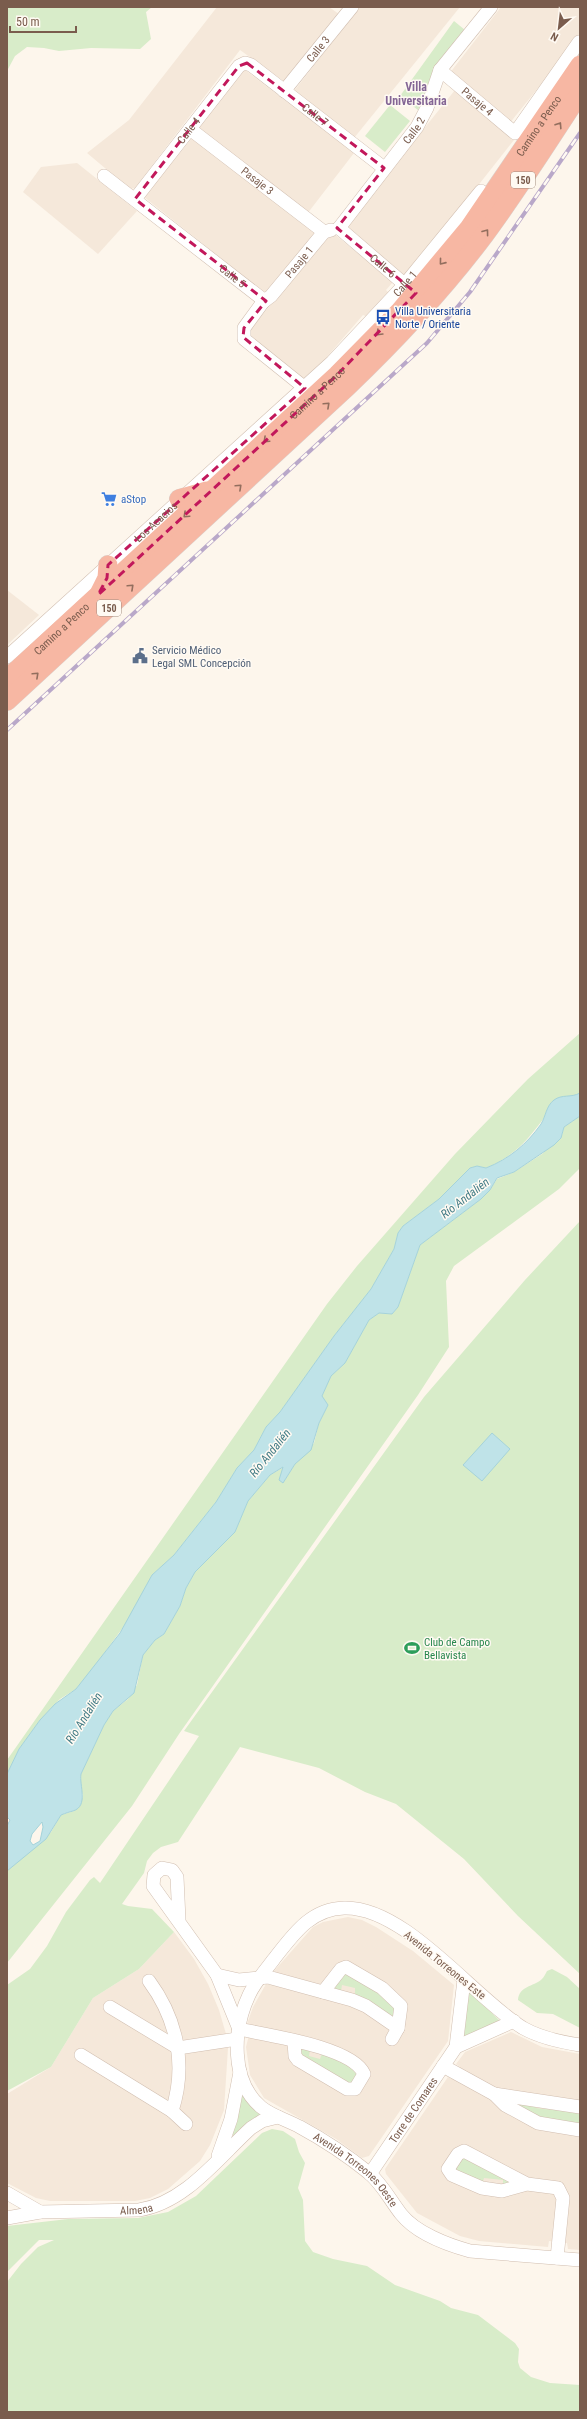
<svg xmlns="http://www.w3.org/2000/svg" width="587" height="2419" font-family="'Roboto Condensed',sans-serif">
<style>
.residential{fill:#f5e8da}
.green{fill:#d8ecc9}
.water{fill:#bfe3e8;stroke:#a5d3da;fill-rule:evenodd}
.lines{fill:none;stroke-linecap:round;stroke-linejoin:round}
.minor-casing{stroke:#d1beb0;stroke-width:14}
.highway-casing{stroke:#dad1cd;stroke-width:20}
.minor{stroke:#fff;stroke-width:13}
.highway{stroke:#f7b7a3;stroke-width:19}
.rail-casing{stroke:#b9a8c9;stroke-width:4}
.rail{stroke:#fffaf3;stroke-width:2.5;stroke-dasharray:8;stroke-linecap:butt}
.oneway{stroke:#936e5e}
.marked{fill:none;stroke:#c2185b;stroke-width:3;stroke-dasharray:8 5;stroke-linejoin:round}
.labels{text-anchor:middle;stroke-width:3;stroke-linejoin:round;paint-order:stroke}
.shield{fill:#fffaf3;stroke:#a28b7f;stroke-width:1}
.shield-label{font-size:10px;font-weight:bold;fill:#7a5c4d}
.street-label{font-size:11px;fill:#7a5c4d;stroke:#fffaf3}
.transit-label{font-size:11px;fill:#164399;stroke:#fffaf3;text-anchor:start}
.shop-label{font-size:11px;fill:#366cbe;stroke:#fffaf3;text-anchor:start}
.service-label{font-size:11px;fill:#4e5e75;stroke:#fffaf3;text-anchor:start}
.leisure-label{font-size:11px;fill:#27864d;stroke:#fffaf3;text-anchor:start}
.neighbourhood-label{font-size:12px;font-weight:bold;fill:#846695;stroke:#fffaf3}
.water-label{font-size:12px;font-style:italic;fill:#437c86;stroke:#fffaf3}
</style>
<rect width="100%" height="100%" fill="#fdf6ec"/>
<g class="residential">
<polygon points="217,7 329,7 339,14 285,82 240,50 135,188 130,189 87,153 129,120"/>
<polygon points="360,7 460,7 354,138 294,91"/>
<polygon points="501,7 580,7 580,36 509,124 449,74"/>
<polygon points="244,69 354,153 307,214 198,129"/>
<polygon points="455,90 514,140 406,277 344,228"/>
<polygon points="192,138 316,233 266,294 144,197"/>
<polygon points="77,163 137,211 98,254 23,192 41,167"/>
<polygon points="333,233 393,282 386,290 389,293 368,317 363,315 307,380 304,381 247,334 327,234"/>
<polygon points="7,590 39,615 7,645"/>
<polygon points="348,1917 362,1920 376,1927 413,1951 454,1985 448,2041 369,2156 362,2158 336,2139 264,2098 250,2075 246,2047 251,2027 247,2024 253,2007 266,1984 270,1985 277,1973 274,1971 313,1927 323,1922"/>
<polygon points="174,1932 194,1959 208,1984 219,2010 226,2034 222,2037 223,2046 228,2048 224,2110 210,2145 200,2161 168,2189 150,2198 135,2201 50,2201 36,2198 7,2183 7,2094 51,2067 93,1998 139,1969"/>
<polygon points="511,2032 542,2047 580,2054 580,2250 568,2249 567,2243 549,2241 548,2247 479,2241 460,2236 417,2213 386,2174 385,2169 448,2077 452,2079 460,2067 456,2064 465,2052"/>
</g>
<g class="green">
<polygon points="7,7 152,7 146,12 151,39 140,49 91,48 59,51 44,48 27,47 15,56 7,71"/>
<polygon points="454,21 465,30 435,68 418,110 400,96"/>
<polygon points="390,105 410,121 385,152 365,136"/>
<path d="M 580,1033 L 580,1093 L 570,1098 L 566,1097 C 559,1103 549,1110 544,1118 C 526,1142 514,1156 486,1168 L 477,1166 L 470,1168 L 439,1199 L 403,1226 L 398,1233 L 394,1249 L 371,1289 L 334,1336 L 280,1412 L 266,1427 L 254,1450 L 237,1468 L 216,1502 L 174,1555 L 152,1575 L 127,1622 L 94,1667 L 76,1689 L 60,1699 L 40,1720 L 19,1749 L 7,1774 L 7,1760 L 327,1304 L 357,1266 L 455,1154 L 528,1079 Z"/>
<polygon points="580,1116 580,1168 559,1189 454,1266 446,1281 449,1347 418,1395 179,1734 132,1806 7,1963 7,1871 51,1832 61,1815 74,1811 83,1796 80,1782 81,1774 104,1725 113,1711 128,1699 137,1685 143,1655 155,1640 164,1634 180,1606 186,1588 195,1572 235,1532 248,1501 270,1475 284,1467 279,1480 285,1480 295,1464 314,1443 319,1423 328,1405 322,1396 331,1376 345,1363 369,1320 379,1313 392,1314 398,1307 420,1245 481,1199 490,1190 497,1179 514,1172 542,1154 562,1135 564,1127"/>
<polygon points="580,1221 580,1974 518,1916 464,1859 396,1804 365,1792 319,1768 240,1747 178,1842 161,1847 153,1853 147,1861 144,1873 122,1904 128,1906 152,1909 174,1932 139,1969 93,1998 51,2067 7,2091 7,1985 30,1969 47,1946 66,1912 90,1880 94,1877 100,1883 199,1736 184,1731 424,1397 525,1280"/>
<path d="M 552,1969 L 567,1977 L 580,1989 L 580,2028 L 553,2014 L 537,2013 L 518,2000 C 519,1986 533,1987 542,1979 C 544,1977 546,1973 547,1971 Z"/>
<polygon points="344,1972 397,2004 395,2018 355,1995 355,1988 342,1985 341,1991 330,1988"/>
<polygon points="471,1992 500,2021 462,2038 469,1993"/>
<polygon points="299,2047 310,2050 309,2056 320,2059 322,2053 359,2071 353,2086 302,2060"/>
<polygon points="242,2095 262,2115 236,2137 232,2134"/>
<polygon points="506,2100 533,2103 536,2108 555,2110 560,2106 580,2109 580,2126 543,2123"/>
<polygon points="272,2129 283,2131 295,2139 299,2152 305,2163 298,2188 303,2200 305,2241 313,2252 333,2259 367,2266 395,2285 440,2301 451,2308 478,2315 515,2343 519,2349 518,2362 520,2368 531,2377 550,2383 580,2385 580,2412 7,2412 7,2282 21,2264 38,2247 54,2240 39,2240 7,2272 7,2226 68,2219 138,2218 168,2212 196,2196 262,2133"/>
<polygon points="460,2155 514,2181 503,2186 503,2180 484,2178 482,2185 452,2167"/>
</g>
<g class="water">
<path d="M 580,1093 L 580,1116 L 564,1127 L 561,1138 L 554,1145 L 514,1172 L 497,1178 L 490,1190 L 481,1199 L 420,1245 L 398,1307 L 392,1314 L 379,1313 L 369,1320 L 345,1363 L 331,1376 L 322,1396 L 328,1405 L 319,1423 L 311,1450 L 295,1464 L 283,1483 L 279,1480 L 283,1467 L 270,1475 L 248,1501 L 235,1532 L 195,1572 L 186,1588 L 180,1606 L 164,1634 L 155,1640 L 143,1655 L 134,1693 L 113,1711 L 104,1725 L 81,1774 C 79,1785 89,1806 73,1811 C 69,1812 66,1813 61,1815 L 46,1839 L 7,1871 L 7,1826 L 10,1820 L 7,1817 L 7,1774 L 19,1749 L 40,1720 L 55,1704 L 76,1689 L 120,1633 L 152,1575 L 174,1555 L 216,1502 L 237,1468 L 254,1450 L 266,1427 L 280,1412 L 334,1336 L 371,1289 L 394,1249 L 398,1233 L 403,1226 L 439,1199 L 470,1168 L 477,1166 L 486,1168 C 509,1159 527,1144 541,1124 C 546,1116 546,1106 554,1100 C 562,1094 571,1098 580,1093 ZM 42,1822 L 43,1827 L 40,1841 L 33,1845 L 30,1841 L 32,1834 Z"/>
<polygon points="492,1433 510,1449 482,1481 463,1465"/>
</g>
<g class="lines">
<defs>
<g id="minor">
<path id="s1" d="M 440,70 L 515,133 L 579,42"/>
<path id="s2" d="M 284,91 L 352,7"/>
<path id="s3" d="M 190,129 L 324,232"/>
<path id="s4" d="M 104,176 L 261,298 L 263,302"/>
<path id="s5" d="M 135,199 L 239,66 L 245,63 L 251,65 L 384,168"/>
<path id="s6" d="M 339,228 L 417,127 L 427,108 L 440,70 L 491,7"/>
<path id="s7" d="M 339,228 L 410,289"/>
<polyline points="263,302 244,328 244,339 305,388"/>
<path id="s8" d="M 263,302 L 271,296 L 324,232 L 331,230"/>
<path id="s9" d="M 7,657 L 332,362 L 405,284 L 481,191"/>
<path d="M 179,1920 L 177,1877 L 172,1870 L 162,1868 L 154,1875 L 153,1886 L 217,1975 L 239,2029 C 266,2035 353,2047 364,2074 L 355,2089 L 347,2089 L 298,2060 L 295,2056 L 294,2042"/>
<polyline points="217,1975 239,1980 268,1977 352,2000 366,2006 398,2028"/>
<path d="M 149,1981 C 177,2019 187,2065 172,2111"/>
<polyline points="323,1992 341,1969 346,1967 382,1988 401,2006 398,2028 392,2039"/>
<polyline points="110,2007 178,2048 237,2039"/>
<path id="s10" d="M 580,2045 C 560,2042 541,2038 523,2028 C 473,1997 405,1906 344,1908 C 310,1909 293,1935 274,1959 C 265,1971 255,1982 249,1995 C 233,2029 230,2081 261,2107 C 272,2116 287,2120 300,2127 C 324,2140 348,2156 369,2173 C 383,2185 390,2200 401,2214 C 416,2233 448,2245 470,2251 L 580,2260"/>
<polyline points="456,2047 514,2021"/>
<polyline points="81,2055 172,2111 186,2124"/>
<polyline points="443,2066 494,2094 505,2105 538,2123 580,2130"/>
<polyline points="494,2094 580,2107"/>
<polyline points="218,2156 231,2119 240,2072"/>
<path id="s11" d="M 370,2174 L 456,2047 L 464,1980"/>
<polyline points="527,2184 464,2151 458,2154 448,2169 452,2175 482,2188 502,2191 527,2184 558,2188 563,2198 557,2258"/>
<polyline points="7,2193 40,2212"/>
<path id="s12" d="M 7,2218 L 40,2212 L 139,2210 C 185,2203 218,2158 251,2128 L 262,2121 L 278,2117"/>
</g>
<g id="highway">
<polyline points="179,499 207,491"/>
<polyline points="100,592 107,578 108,565"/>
<path id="s13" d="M 7,679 L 337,375 L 399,312 L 469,228 L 580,65"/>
<path d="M 7,701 L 347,387 C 397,339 444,289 485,234 C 519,188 549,140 580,93"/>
</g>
</defs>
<use href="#minor" class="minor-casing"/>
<use href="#highway" class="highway-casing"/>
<use href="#minor" class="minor"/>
<use href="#highway" class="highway"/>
<defs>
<polyline id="rail" points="7,730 427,343 470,292 580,133"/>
</defs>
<use href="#rail" class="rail-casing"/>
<use href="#rail" class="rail"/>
</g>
<defs><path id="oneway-chevron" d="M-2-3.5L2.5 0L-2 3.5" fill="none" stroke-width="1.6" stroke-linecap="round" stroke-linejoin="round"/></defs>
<g class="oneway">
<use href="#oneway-chevron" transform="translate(559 125) rotate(-57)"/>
<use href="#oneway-chevron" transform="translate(486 232) rotate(-53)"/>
<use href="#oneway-chevron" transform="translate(442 262) rotate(129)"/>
<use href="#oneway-chevron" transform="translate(379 333) rotate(134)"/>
<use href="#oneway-chevron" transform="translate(327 405) rotate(-43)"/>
<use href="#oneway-chevron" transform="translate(266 440) rotate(137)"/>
<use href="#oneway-chevron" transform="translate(239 487) rotate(-43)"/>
<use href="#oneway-chevron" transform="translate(186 515) rotate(137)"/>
<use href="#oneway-chevron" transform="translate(131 587) rotate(-43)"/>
<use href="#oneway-chevron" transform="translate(36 675) rotate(-43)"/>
</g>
<path class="marked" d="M 247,63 L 384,168 L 337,228 L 416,293 L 337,375 L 98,595 L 107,578 L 108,565 L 305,388 L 243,337 L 244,328 L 266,301 L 135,199 L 239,66 Z"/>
<defs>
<symbol id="bus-bare" viewBox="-9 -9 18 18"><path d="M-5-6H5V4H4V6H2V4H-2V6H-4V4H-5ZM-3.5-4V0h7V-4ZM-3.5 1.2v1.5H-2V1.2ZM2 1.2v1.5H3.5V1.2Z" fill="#1a4fb4" stroke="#fffaf3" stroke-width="2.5" paint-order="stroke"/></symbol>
<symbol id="supermarket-bare" viewBox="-9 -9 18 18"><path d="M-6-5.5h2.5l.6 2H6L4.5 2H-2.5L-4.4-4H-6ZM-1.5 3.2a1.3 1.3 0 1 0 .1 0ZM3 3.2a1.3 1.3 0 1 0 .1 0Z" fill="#3f7fe0" stroke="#fffaf3" stroke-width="2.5" paint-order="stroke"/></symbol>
<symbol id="civic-bare" viewBox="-9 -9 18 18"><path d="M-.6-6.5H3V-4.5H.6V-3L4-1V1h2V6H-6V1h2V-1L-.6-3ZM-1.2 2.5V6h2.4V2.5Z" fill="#5c6f8a" stroke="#fffaf3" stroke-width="2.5" paint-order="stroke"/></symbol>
<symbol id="stadium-bare" viewBox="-9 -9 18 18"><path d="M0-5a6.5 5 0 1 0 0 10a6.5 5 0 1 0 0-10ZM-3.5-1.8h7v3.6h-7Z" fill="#2e9e5b" stroke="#fffaf3" stroke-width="2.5" paint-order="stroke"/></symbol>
</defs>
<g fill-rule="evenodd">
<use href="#bus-bare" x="372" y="306" width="22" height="22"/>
<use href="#supermarket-bare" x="98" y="488" width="22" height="22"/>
<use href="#civic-bare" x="129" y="645" width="22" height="22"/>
<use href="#stadium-bare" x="401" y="1637" width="22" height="22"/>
</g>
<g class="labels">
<g class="shield">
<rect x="511" y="172" width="24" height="16" rx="3"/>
<rect x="97" y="600" width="24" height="16" rx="3"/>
</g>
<g class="shield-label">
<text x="523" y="184">150</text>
<text x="109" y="612">150</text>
</g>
<g class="street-label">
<text dy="4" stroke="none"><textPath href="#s2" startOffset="54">Calle 3</textPath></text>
<text dy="4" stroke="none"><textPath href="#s1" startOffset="49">Pasaje 4</textPath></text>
<text dy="4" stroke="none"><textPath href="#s5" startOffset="263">Calle 7</textPath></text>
<text dy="4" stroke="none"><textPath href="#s13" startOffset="770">Camino a Penco</textPath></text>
<text dy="4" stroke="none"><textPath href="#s5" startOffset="87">Calle 4</textPath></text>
<text dy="4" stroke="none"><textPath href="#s6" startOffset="123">Calle 2</textPath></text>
<text dy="4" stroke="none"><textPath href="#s3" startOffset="85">Pasaje 3</textPath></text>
<text dy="4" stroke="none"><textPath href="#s8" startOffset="54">Pasaje 1</textPath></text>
<text dy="4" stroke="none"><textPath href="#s7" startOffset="58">Calle 6</textPath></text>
<text dy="4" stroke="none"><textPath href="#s4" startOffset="163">Calle 5</textPath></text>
<text dy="4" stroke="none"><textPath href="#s9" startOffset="546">Calle 1</textPath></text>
<text dy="4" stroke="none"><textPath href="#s13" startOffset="422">Camino a Penco</textPath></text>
<text dy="4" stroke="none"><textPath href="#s9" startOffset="201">Los Acacios</textPath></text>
<text dy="4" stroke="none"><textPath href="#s13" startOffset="74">Camino a Penco</textPath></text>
<text transform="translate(445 1965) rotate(39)" y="4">Avenida Torreones Este</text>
<text dy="4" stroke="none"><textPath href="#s11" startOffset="77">Torre de Comares</textPath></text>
<text dy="4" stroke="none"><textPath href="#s10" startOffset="648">Avenida Torreones Oeste</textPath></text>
<text dy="4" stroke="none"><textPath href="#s12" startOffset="130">Almena</textPath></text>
</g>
<g class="transit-label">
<text x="395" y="315">Villa Universitaria<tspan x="395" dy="13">Norte / Oriente</tspan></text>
</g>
<g class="shop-label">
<text x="121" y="503">aStop</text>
</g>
<g class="service-label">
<text x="152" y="654">Servicio Médico<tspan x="152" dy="13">Legal SML Concepción</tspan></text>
</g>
<g class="leisure-label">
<text x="424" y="1646">Club de Campo<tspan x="424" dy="13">Bellavista</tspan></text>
</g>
<g class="neighbourhood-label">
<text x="416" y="91">Villa<tspan x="416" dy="14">Universitaria</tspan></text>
</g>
<g class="water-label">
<text transform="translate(465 1198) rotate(-38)" y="4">Río Andalién</text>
<text transform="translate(270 1453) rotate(-51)" y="4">Río Andalién</text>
<text transform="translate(84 1718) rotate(-58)" y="4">Río Andalién</text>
</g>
</g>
<rect width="587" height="2419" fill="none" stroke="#7a5c4d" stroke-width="16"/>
<g transform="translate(559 28) rotate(208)" stroke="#fffaf3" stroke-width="3" paint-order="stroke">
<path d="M0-3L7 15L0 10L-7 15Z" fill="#7a5c4d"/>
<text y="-6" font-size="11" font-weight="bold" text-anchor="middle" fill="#7a5c4d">N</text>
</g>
<path d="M10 26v6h66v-6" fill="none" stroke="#7a5c4d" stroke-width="2"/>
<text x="16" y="26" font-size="12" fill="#7a5c4d" stroke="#fffaf3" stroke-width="3" paint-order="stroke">50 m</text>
</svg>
